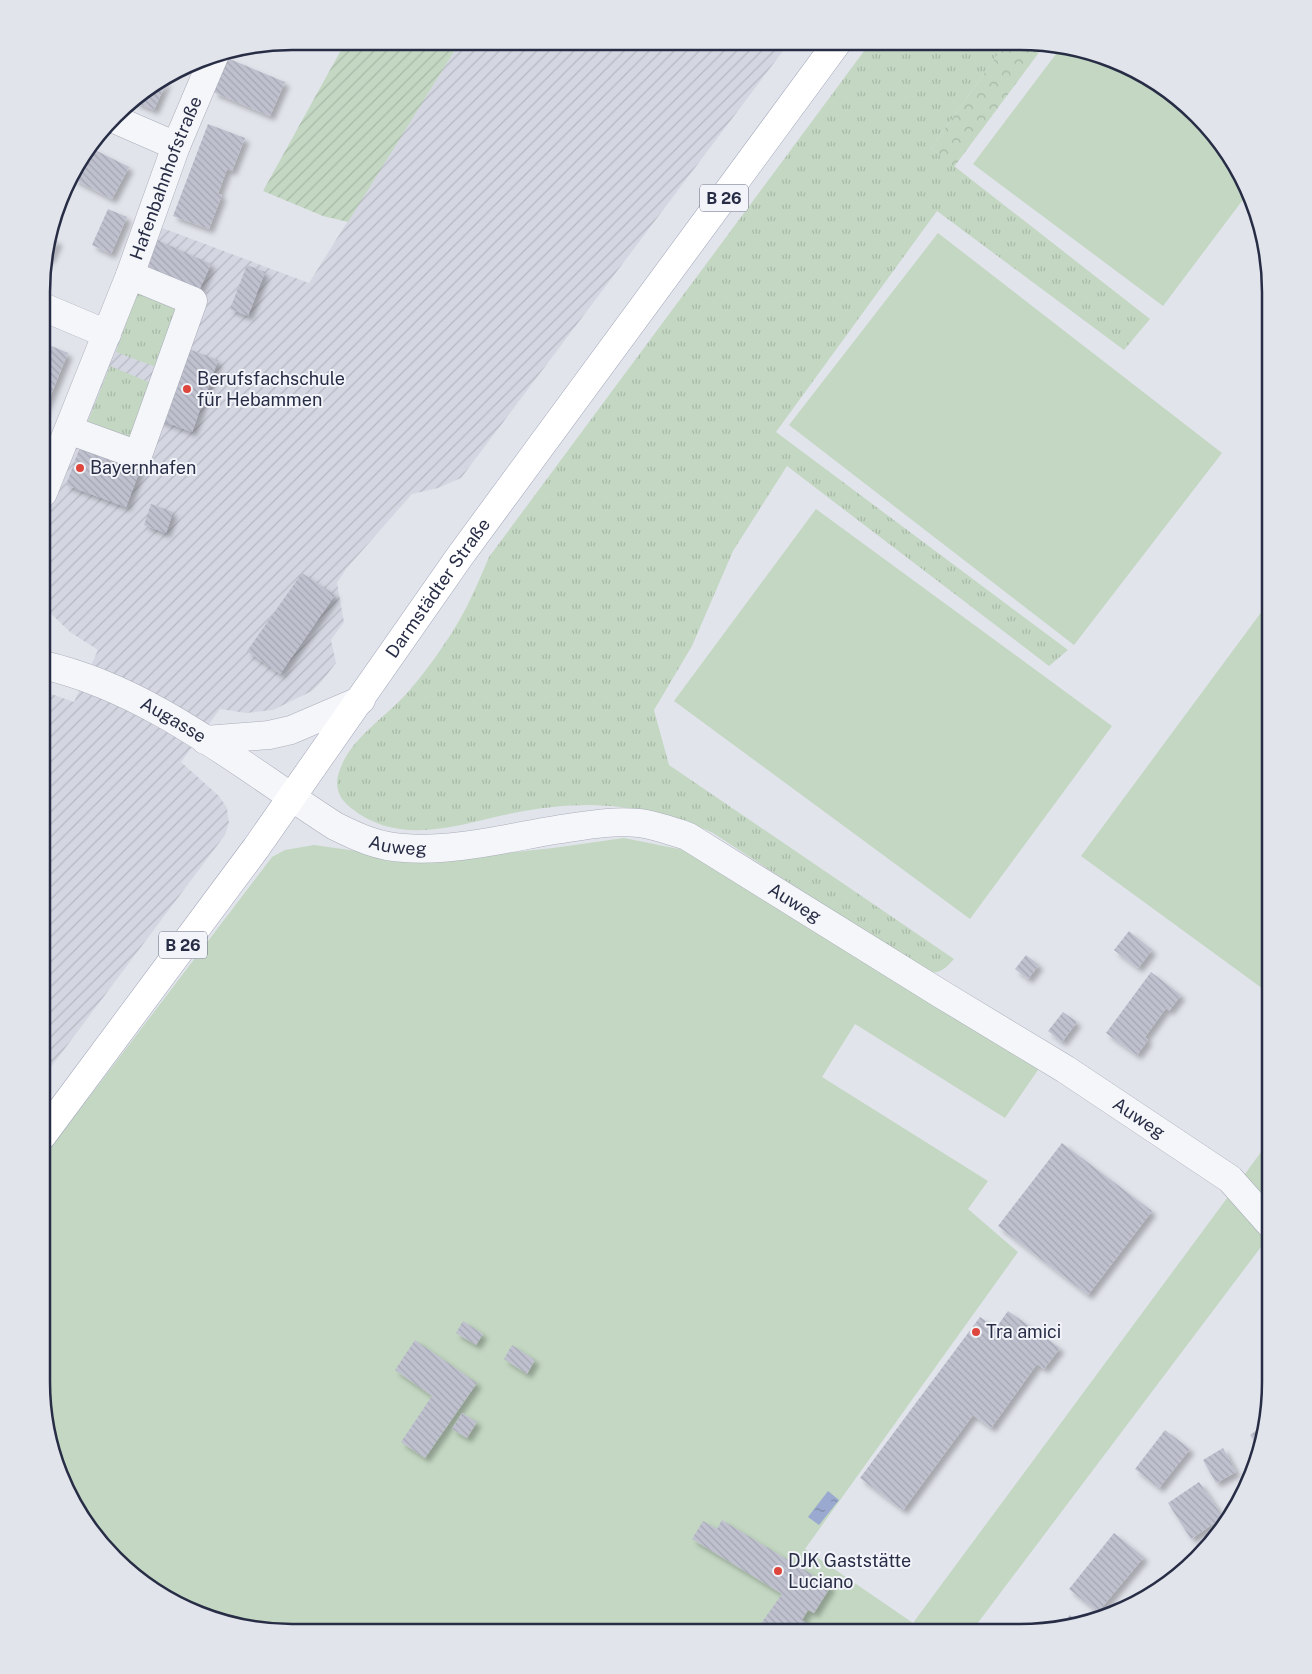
<svg xmlns="http://www.w3.org/2000/svg" width="1312" height="1674" font-family="'Public Sans',sans-serif">
<style>
.industrial{fill:url(#industrial-furrows)}
.grass{fill:url(#grass-tufts)}
.forest{fill:url(#forest-crowns)}
.park{fill:#c3d7c2}
.garden{fill:url(#garden-furrows)}
.water{fill:url(#water-ripples)}
.building{fill:url(#building-back-hatch);filter:url(#shadow)}
.lines{fill:none;stroke-linecap:round;stroke-linejoin:round}
.minor-casing{stroke:#aaadba;stroke-width:29}
.major-casing{stroke:#a0a5b9;stroke-width:29}
.minor{stroke:#f5f6f9;stroke-width:28}
.major{stroke:#fff;stroke-width:28}
.poi-dot{fill:#dc463c;stroke:#f2f4f9;stroke-width:2}
.labels{text-anchor:middle;stroke-width:4;stroke-linejoin:round;paint-order:stroke}
.shield{fill:#f2f4f9;stroke:#65697c;stroke-width:1}
.shield-label{font-size:16px;font-weight:bold;fill:#282d46}
.street-label{font-size:18px;fill:#282d46;stroke:#f2f4f9}
.poi-label{font-size:18px;fill:#282d46;stroke:#f2f4f9;text-anchor:start}
.rim{fill:none;stroke:#282d46;stroke-width:2.5}
</style>
<defs>
<pattern id="industrial-furrows" width="10" height="10" patternUnits="userSpaceOnUse" patternTransform="scale(1.25)"><rect width="10" height="10" fill="#d4d6e1"/><path d="M-1 1l2-2M0 10L10 0M9 11l2-2" fill="none" stroke="#b6b8c2"/></pattern>
<pattern id="grass-tufts" width="24" height="20" patternUnits="userSpaceOnUse" patternTransform="scale(1.25)"><rect width="24" height="20" fill="#c3d7c2"/><path d="M3 7l-1-3M5 7V3M7 7l1-3M15 17l-1-3M17 17v-4M19 17l1-3" fill="none" stroke="#a8b9a8"/></pattern>
<pattern id="forest-crowns" width="20" height="18" patternUnits="userSpaceOnUse" patternTransform="scale(1.25)"><rect width="20" height="18" fill="#c3d7c2"/><path d="M2 6a3 3 0 1 1 6 0M12 15a3 3 0 1 1 6 0" fill="none" stroke="#a8b9a8"/></pattern>
<pattern id="garden-furrows" width="10" height="10" patternUnits="userSpaceOnUse" patternTransform="scale(1.25)"><rect width="10" height="10" fill="#c3d7c2"/><path d="M-1 1l2-2M0 10L10 0M9 11l2-2" fill="none" stroke="#a8b9a8"/></pattern>
<pattern id="water-ripples" width="26" height="14" patternUnits="userSpaceOnUse" patternTransform="scale(1.25)"><rect width="26" height="14" fill="#9aa9cf"/><path d="M2 4q2-2 4 0t4 0M15 11q2-2 4 0t4 0" fill="none" stroke="#7e8aaa"/></pattern>
<pattern id="building-back-hatch" width="6" height="6" patternUnits="userSpaceOnUse" patternTransform="scale(1.25)"><rect width="6" height="6" fill="#bfc1cf"/><path d="M-1 5l2 2M0 0l6 6M5-1l2 2" fill="none" stroke="#a4a6b3"/></pattern>
<filter id="shadow"><feDropShadow dx="4.5" dy="4.5" stdDeviation="2.5" flood-color="#0004"/></filter>
</defs>
<rect width="100%" height="100%" fill="#e2e4ec"/>
<polygon class="industrial" points="460,42 789,43 461,478 438,488 412,494 346,569 337,583 344,622 331,640 336,663 322,681 312,691 273,710 246,713 220,709 181,762 219,796 227,808 229,823 225,835 42,1079 43,691 74,702 98,650 70,632 43,606 43,517 94,398 157,226 309,283"/>
<g class="grass">
<path d="M 870,43 L 1006,43 L 931,148 L 1150,319 L 1124,350 L 937,211 L 776,432 L 1068,650 L 1049,666 L 787,466 L 733,551 L 692,646 L 654,710 L 669,765 L 954,959 C 944,970 939,975 924,971 L 713,833 C 673,814 634,806 589,805 C 565,805 537,808 514,813 C 459,824 401,848 351,808 C 339,799 334,787 339,772 C 350,738 385,718 407,693 C 425,673 447,642 460,619 C 471,600 480,578 489,557 Z"/>
<polygon points="137,293 178,305 156,367 116,352"/>
<polygon points="110,366 151,383 131,439 87,424"/>
</g>
<polygon class="forest" points="1006,43 1046,43 954,167 931,148"/>
<g class="park">
<path d="M 1062,46 C 1080,51 1100,53 1117,61 C 1176,88 1223,134 1248,193 L 1163,306 L 973,164 Z"/>
<polygon points="938,233 1222,453 1074,645 789,425"/>
<polygon points="816,509 1112,726 970,919 674,701"/>
<polygon points="1271,599 1270,994 1081,856"/>
<polygon points="624,838 684,850 1040,1067 1005,1118 855,1024 822,1077 988,1181 968,1209 1018,1252 805,1549 913,1623 1270,1140 1270,1235 971,1632 276,1632 212,1620 153,1591 115,1559 75,1507 50,1447 41,1382 42,1159 272,857 285,850 314,845 428,861 553,848"/>
</g>
<polygon class="garden" points="346,41 460,42 348,222 323,216 263,191"/>
<polygon class="water" points="828,1491 839,1500 819,1525 808,1517"/>
<g class="building">
<polygon points="227,58 285,82 270,116 213,92"/>
<polygon points="167,80 154,110 132,101"/>
<polygon points="208,124 245,138 232,171 227,169 218,194 222,195 209,229 173,216"/>
<polygon points="91,148 129,167 112,199 73,179"/>
<polygon points="108,209 127,217 111,254 92,245"/>
<polygon points="51,238 58,241 49,260 44,257"/>
<polygon points="155,239 211,264 197,295 141,271"/>
<polygon points="247,265 265,272 248,316 230,309"/>
<polygon points="49,345 68,353 43,414 43,361"/>
<polygon points="183,347 218,360 192,432 157,419"/>
<polygon points="80,447 140,470 126,507 66,485"/>
<polygon points="151,504 173,512 166,533 144,525"/>
<polygon points="302,573 335,595 280,674 247,651"/>
<polygon points="1129,931 1152,950 1138,968 1114,950"/>
<polygon points="1026,955 1039,965 1028,979 1015,969"/>
<polygon points="1151,972 1181,995 1169,1011 1166,1008 1145,1037 1148,1040 1137,1055 1106,1033"/>
<polygon points="1063,1012 1077,1022 1062,1042 1048,1031"/>
<polygon points="1062,1143 1152,1211 1088,1295 998,1226"/>
<polygon points="1008,1311 1060,1348 1044,1369 1037,1364 991,1428 973,1415 903,1510 860,1478 980,1317 996,1328"/>
<polygon points="463,1321 483,1334 476,1345 456,1333"/>
<polygon points="415,1340 477,1383 425,1458 401,1442 432,1396 395,1370"/>
<polygon points="512,1345 535,1360 527,1374 504,1359"/>
<polygon points="462,1413 477,1422 467,1438 452,1429"/>
<polygon points="1265,1424 1264,1431 1260,1449 1250,1435"/>
<polygon points="1165,1430 1190,1449 1159,1488 1135,1469"/>
<polygon points="1223,1448 1236,1472 1216,1483 1203,1460"/>
<polygon points="1199,1482 1223,1517 1191,1539 1168,1503"/>
<polygon points="722,1520 831,1586 814,1613 808,1610 802,1620 819,1632 755,1632 782,1594 692,1539 703,1521 717,1529"/>
<polygon points="1114,1533 1144,1557 1098,1612 1069,1589"/>
<polygon points="1070,1615 1082,1625 1059,1628"/>
</g>
<g class="lines">
<defs>
<g id="minor">
<polyline points="114,119 176,146"/>
<polyline points="43,307 107,334"/>
<polyline points="69,430 138,455 193,301 130,275"/>
<path id="s1" d="M 43,493 L 130,275 L 176,146 L 215,54"/>
<path id="s2" d="M 43,665 C 152,690 243,767 335,826 C 357,837 379,847 404,848 C 452,852 507,838 555,830 C 583,826 611,820 639,823 C 655,825 671,831 687,836 L 941,994 L 1065,1069 L 1230,1179 L 1270,1224"/>
<polyline points="205,740 269,735 291,730 361,700"/>
</g>
<g id="major">
<path id="s3" d="M 42,1136 L 256,848 L 460,556 L 837,43"/>
</g>
</defs>
<use href="#minor" class="minor-casing"/>
<use href="#major" class="major-casing"/>
<use href="#minor" class="minor"/>
<use href="#major" class="major"/>
</g>
<g class="poi-dot">
<circle cx="187" cy="389" r="5"/>
<circle cx="80" cy="468" r="5"/>
<circle cx="976" cy="1332" r="5"/>
<circle cx="778" cy="1571" r="5"/>
</g>
<g class="labels">
<g class="shield">
<rect x="700" y="184.5" width="48" height="27" rx="4"/>
<rect x="159" y="931.5" width="48" height="27" rx="4"/>
</g>
<g class="shield-label">
<text x="724" y="204">B 26</text>
<text x="183" y="951">B 26</text>
</g>
<g class="street-label">
<text dy="6" stroke="none"><textPath href="#s1" startOffset="338">Hafenbahnhofstraße</textPath></text>
<text dy="6" stroke="none"><textPath href="#s3" startOffset="676">Darmstädter Straße</textPath></text>
<text dy="6" stroke="none"><textPath href="#s2" startOffset="142">Augasse</textPath></text>
<text dy="6" stroke="none"><textPath href="#s2" startOffset="402">Auweg</textPath></text>
<text dy="6" stroke="none"><textPath href="#s2" startOffset="822">Auweg</textPath></text>
<text dy="6" stroke="none"><textPath href="#s2" startOffset="1228">Auweg</textPath></text>
</g>
<g class="poi-label">
<text x="197" y="385">Berufsfachschule<tspan x="197" dy="21">für Hebammen</tspan></text>
<text x="90" y="474">Bayernhafen</text>
<text x="986" y="1338">Tra amici</text>
<text x="788" y="1567">DJK Gaststätte<tspan x="788" dy="21">Luciano</tspan></text>
</g>
</g>
<path d="M0 0H1312V1674H0ZM292 50H1020A242 242 0 0 1 1262 292V1382A242 242 0 0 1 1020 1624H292A242 242 0 0 1 50 1382V292A242 242 0 0 1 292 50Z" fill="#e2e4eb" fill-rule="evenodd"/>
<path class="rim" d="M292 50H1020A242 242 0 0 1 1262 292V1382A242 242 0 0 1 1020 1624H292A242 242 0 0 1 50 1382V292A242 242 0 0 1 292 50Z"/>
</svg>
